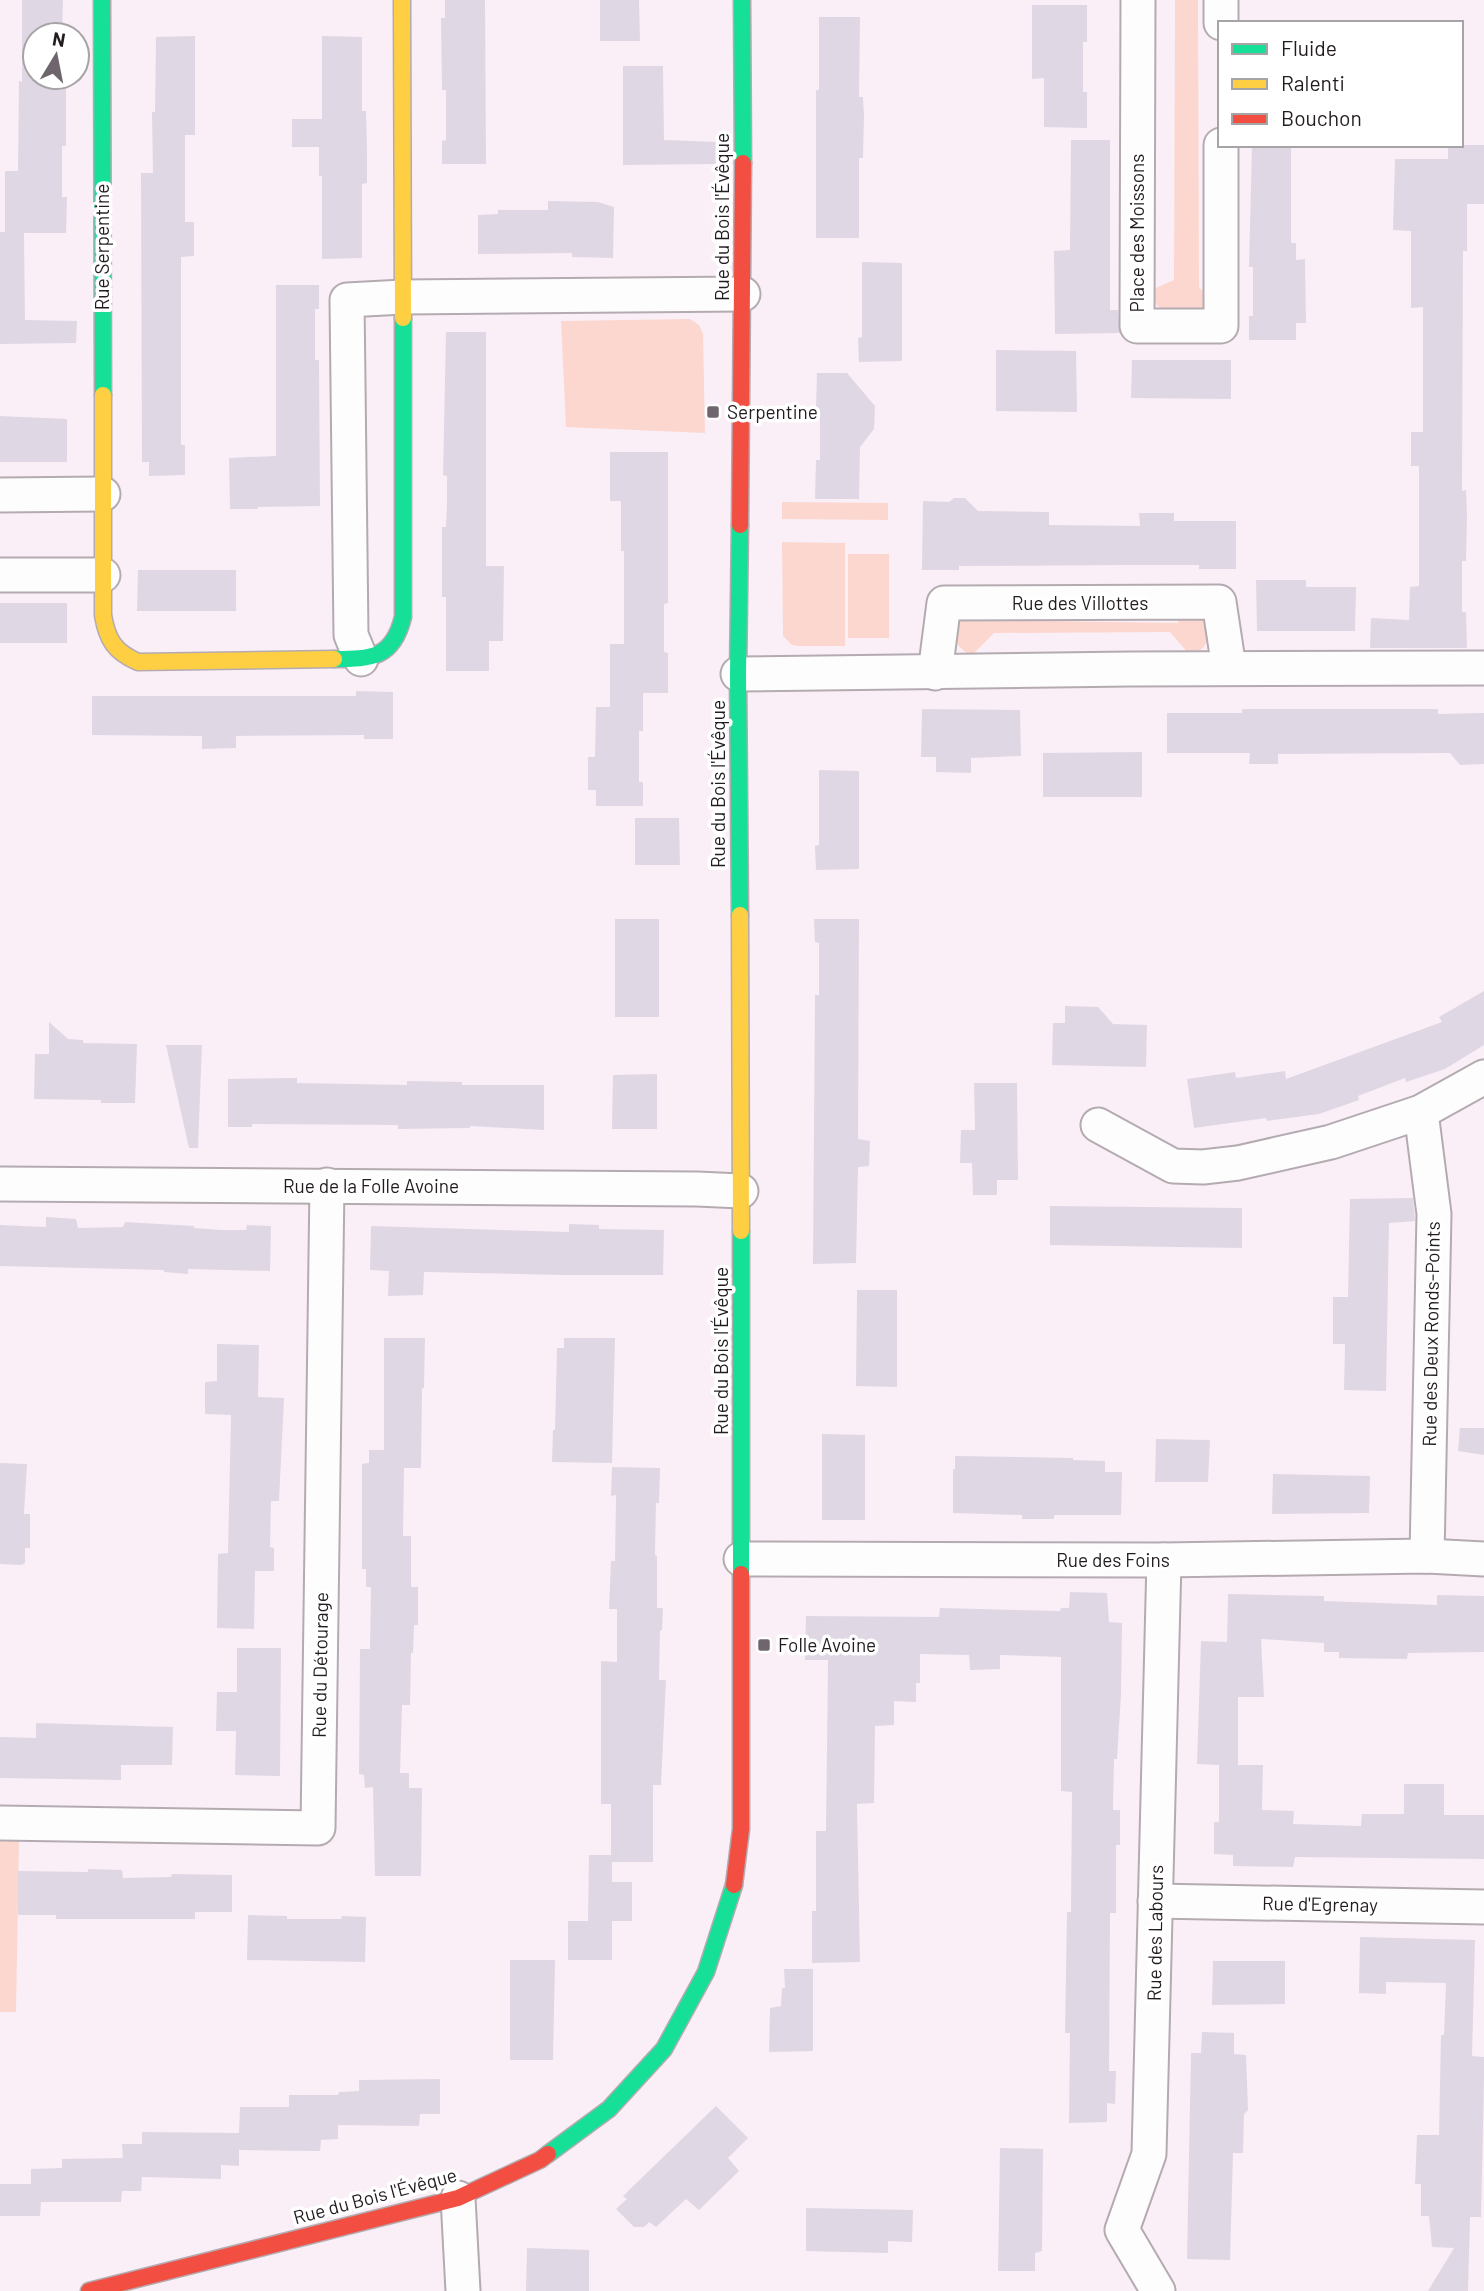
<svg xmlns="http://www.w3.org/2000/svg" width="1484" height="2291" font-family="Barlow,sans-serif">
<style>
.green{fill:#fcd7d0}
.building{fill:#e0d7e5}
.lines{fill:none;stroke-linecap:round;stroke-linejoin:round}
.street-casing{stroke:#b4abb1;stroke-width:37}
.fast-casing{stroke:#b4abb1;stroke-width:19}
.slow-casing{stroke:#b4abb1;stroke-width:19}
.jam-casing{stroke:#b4abb1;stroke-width:19}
.street{stroke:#fefdfe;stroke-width:33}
.fast{stroke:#16e098;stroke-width:16}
.slow{stroke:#ffcf43;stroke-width:16}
.jam{stroke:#f24e42;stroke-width:16}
.poi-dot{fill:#6e666c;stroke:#fff;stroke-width:2.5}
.labels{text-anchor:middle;stroke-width:7;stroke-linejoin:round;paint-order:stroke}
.street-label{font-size:19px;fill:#221c21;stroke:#fff}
.poi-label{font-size:19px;fill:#221c21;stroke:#fff;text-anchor:start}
</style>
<rect width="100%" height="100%" fill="#faeff7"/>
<g class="green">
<path d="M 1175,0 L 1198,0 L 1199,287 L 1210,299 L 1199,313 C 1174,314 1158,320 1151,290 L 1174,280 Z"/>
<polygon points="690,319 699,325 703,334 705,433 566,427 561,321"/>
<polygon points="782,502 888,503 888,520 782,519"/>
<polygon points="782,542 845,543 845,646 798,646 792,645 783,636"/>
<rect x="848" y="554" width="41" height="84"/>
<path d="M 977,610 L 979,620 L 1178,623 L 1179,610 C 1203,617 1204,613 1209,639 L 1202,649 L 1189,654 L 1170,632 L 994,633 L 972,655 C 960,651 947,635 956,622 C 961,616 971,613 977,610 Z"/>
<polygon points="0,1840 19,1841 16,2012 0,2012"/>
</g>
<g class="building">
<polygon points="22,0 63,0 62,35 35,35 35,77 66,77 66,146 62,146 62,197 67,197 66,233 24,233 25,320 77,321 76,343 0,344 0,232 5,232 5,171 18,171 19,81 22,82"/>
<polygon points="445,0 485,0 486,164 442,164 442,141 446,140 446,90 442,90 441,18 445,18"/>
<polygon points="600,0 639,0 640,41 600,41"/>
<polygon points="1032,5 1087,5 1087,42 1083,42 1083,92 1087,92 1087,128 1044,127 1044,78 1032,79"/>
<polygon points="819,17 860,17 859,97 863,97 864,116 863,158 859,158 859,238 816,238 816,90 819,90"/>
<polygon points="195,36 195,135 185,135 185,222 194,222 194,256 181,257 181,445 185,445 185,475 149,476 149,462 142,462 141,173 153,173 152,112 155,112 156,37"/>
<polygon points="322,36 362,37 362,111 366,111 367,150 367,183 362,184 362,258 322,259 322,176 319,176 319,147 292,147 292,119 322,119"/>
<polygon points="623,66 663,66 664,140 717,142 716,164 623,165"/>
<polygon points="1071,140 1110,140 1110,310 1118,310 1120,333 1055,334 1054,251 1070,250"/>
<polygon points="1252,145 1291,145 1291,243 1296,243 1296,260 1305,259 1306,323 1296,323 1296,340 1249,340 1249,316 1253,316 1253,267 1249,267"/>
<polygon points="1448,145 1484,145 1484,204 1467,204 1467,251 1463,251 1462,491 1466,490 1467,515 1466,561 1462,561 1462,612 1466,612 1467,648 1370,648 1371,618 1409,620 1410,587 1419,586 1419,466 1411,466 1411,432 1423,432 1423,307 1411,308 1411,231 1393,230 1395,159 1448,159"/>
<polygon points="548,201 598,202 614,207 613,258 572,257 572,253 478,254 478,215 498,214 498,210 548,210"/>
<polygon points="862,262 902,263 902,361 859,362 858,338 862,337"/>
<polygon points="276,285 319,285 319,309 315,309 315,360 319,360 320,506 258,507 258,509 230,509 229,458 276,456"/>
<polygon points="446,332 486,332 486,566 504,566 503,641 489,641 489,671 446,671 446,597 442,597 442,527 446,527 447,501 447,476 443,475"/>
<polygon points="996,350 1076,351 1077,412 996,411"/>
<polygon points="1132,360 1231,360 1231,399 1131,398"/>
<polygon points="817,373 847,373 875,406 874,429 860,447 859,499 815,499 816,460 820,460 820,409 816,409"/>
<polygon points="0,416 67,419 67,462 0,462"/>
<polygon points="610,452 668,452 668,603 664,604 664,652 668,653 668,693 643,693 643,731 639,731 639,782 643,782 643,806 596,806 596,790 588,790 588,757 595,757 596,707 610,707 610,644 624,644 624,551 621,551 621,501 610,501"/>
<polygon points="954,498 965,498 978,511 1049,512 1049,525 1140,526 1139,513 1174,513 1174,521 1236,521 1236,569 1199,569 1199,565 1126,565 959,566 959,570 922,570 923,501 949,502"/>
<polygon points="138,570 236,570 236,611 137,611"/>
<polygon points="1256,580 1306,580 1306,587 1356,587 1355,631 1257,631"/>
<rect x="0" y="603" width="67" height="40"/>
<polygon points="356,691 393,692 393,739 364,739 364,735 236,736 236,748 202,749 202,736 92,735 92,696 356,696"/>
<polygon points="922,709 1020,710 1021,756 971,758 971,773 936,772 936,757 921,757"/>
<polygon points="1242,709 1438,709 1438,714 1484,713 1484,764 1460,765 1450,753 1278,754 1278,764 1249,764 1250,753 1167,753 1167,713 1242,713"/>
<polygon points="1142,752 1142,797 1043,797 1043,753"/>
<polygon points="819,770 859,771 859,869 816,870 815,846 819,845"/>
<polygon points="635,818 679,818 680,865 635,865"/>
<rect x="615" y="919" width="44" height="98"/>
<polygon points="814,919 859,919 858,1139 870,1141 869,1166 858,1167 856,1263 813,1264 815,995 819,995 819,943 815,942"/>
<polygon points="1484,991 1484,1045 1445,1069 1406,1082 1405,1078 1358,1096 1359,1100 1319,1114 1267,1121 1266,1118 1194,1128 1187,1079 1235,1072 1236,1078 1285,1071 1286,1079 1442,1022 1439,1017"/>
<polygon points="1065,1006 1098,1007 1113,1024 1147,1025 1146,1067 1052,1065 1053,1023 1065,1023"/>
<polygon points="49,1022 68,1039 83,1040 83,1043 137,1044 135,1103 101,1103 101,1100 34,1099 35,1054 49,1054"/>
<polygon points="166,1045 202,1045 198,1148 189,1148"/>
<polygon points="657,1074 657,1129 612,1129 613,1075"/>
<polygon points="297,1078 297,1083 407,1085 407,1081 462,1082 462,1085 544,1085 544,1130 470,1126 470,1128 398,1129 398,1125 252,1124 252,1127 228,1127 228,1079"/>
<polygon points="974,1083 1017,1083 1018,1180 997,1180 997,1195 973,1195 972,1163 960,1163 961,1130 975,1130"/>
<polygon points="1413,1198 1415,1221 1389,1223 1386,1391 1344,1390 1345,1344 1333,1344 1333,1297 1348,1297 1350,1199"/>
<polygon points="1050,1206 1242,1208 1242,1248 1050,1245"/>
<polygon points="46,1217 76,1219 78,1228 123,1227 125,1222 194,1226 194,1228 221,1230 246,1230 247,1225 271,1226 270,1271 188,1269 188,1274 164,1272 164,1270 0,1266 0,1225 46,1227"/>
<polygon points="569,1224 599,1225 599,1229 664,1230 663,1275 562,1275 424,1272 423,1295 388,1296 389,1271 370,1270 371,1226 569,1232"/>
<polygon points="857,1290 897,1290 897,1387 856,1386"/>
<polygon points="384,1338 425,1338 424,1388 422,1388 421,1468 404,1468 403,1536 411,1536 411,1587 418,1587 418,1625 414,1625 413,1653 411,1653 410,1705 402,1705 400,1773 409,1773 409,1788 422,1788 421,1876 375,1876 373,1787 365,1788 364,1775 359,1774 360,1649 370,1649 371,1587 366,1587 366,1569 362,1569 362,1464 369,1463 369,1450 384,1450"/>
<polygon points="564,1338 615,1338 612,1463 552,1462 553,1430 555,1430 557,1348 564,1348"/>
<polygon points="217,1344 259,1345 258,1397 284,1398 279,1501 271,1501 270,1547 274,1548 274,1571 255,1571 254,1629 217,1628 218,1554 228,1553 231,1415 205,1414 205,1382 217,1381"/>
<polygon points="1460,1428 1484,1428 1484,1455 1458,1451"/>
<polygon points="822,1434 865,1435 865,1520 822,1520"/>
<polygon points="1156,1439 1210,1440 1208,1482 1155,1482"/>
<polygon points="955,1456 1073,1458 1073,1460 1105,1461 1105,1472 1122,1472 1121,1515 1054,1515 1054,1519 1022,1519 1022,1515 953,1513 953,1469 955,1469"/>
<polygon points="0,1463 27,1464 24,1514 30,1514 30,1548 25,1548 25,1563 21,1565 0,1564"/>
<polygon points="612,1467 660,1468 659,1503 656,1503 655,1555 657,1556 657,1608 663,1608 662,1630 660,1631 659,1680 666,1680 661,1785 653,1785 653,1862 612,1862 612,1882 632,1882 632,1921 612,1921 612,1960 568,1960 568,1921 588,1921 589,1855 611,1855 611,1804 601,1804 601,1661 617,1662 617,1609 609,1609 611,1561 615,1561 616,1495 611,1496"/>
<polygon points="1273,1474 1370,1476 1369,1513 1272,1514"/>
<polygon points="1070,1592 1107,1593 1109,1622 1122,1623 1121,1694 1117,1759 1114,1759 1113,1810 1120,1810 1120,1845 1116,1845 1116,1913 1110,1913 1109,2071 1116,2071 1115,2104 1107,2103 1107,2122 1069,2123 1070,2033 1065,2033 1067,1912 1071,1912 1072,1792 1061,1791 1061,1657 1000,1655 1000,1669 970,1670 969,1655 920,1654 920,1683 916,1683 916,1702 894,1701 894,1725 875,1726 874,1803 857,1804 860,1962 812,1963 812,1911 816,1911 816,1831 826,1831 828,1660 805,1660 806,1616 939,1617 940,1608 1060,1611 1061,1608 1069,1608"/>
<polygon points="1228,1594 1324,1596 1324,1601 1437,1605 1437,1595 1484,1596 1484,1652 1408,1653 1407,1659 1339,1658 1339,1652 1324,1652 1324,1643 1261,1639 1264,1697 1238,1697 1238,1765 1263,1765 1262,1810 1294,1811 1293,1824 1361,1826 1362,1814 1404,1814 1404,1784 1444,1784 1444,1815 1484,1815 1484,1859 1295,1857 1293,1867 1233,1866 1233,1855 1214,1854 1214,1822 1219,1822 1219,1765 1197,1764 1201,1641 1227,1642"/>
<polygon points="237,1648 281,1648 280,1776 235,1775 236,1731 216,1731 217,1692 237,1692"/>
<polygon points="36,1723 173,1727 172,1765 121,1765 121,1780 0,1778 0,1737 36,1738"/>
<polygon points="88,1869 122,1870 123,1878 171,1877 172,1874 232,1875 232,1912 195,1912 195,1919 56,1919 56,1915 18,1915 18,1871 88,1872"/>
<polygon points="248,1915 287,1916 287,1919 341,1919 342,1916 366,1917 365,1962 247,1960"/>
<polygon points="1360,1937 1475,1940 1472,2056 1484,2057 1484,2080 1481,2217 1470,2217 1468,2291 1428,2291 1454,2248 1432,2247 1429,2216 1421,2216 1421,2184 1415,2184 1417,2135 1439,2135 1441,2035 1444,2035 1446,1983 1386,1982 1386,1994 1359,1993"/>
<polygon points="510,1960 555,1960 553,2060 510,2060"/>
<polygon points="1213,1961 1285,1961 1285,2004 1212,2005"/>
<polygon points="784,1969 813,1969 813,2051 769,2052 770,2008 781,2006 782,1988 785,1988"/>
<polygon points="1202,2032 1234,2033 1234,2054 1246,2055 1248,2110 1244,2114 1243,2153 1233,2153 1230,2260 1187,2259 1191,2053 1201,2053"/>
<polygon points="440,2079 440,2114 420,2114 419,2126 338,2125 338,2139 321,2140 320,2151 239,2150 239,2166 221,2165 221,2179 142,2177 141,2191 122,2191 121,2202 41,2202 40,2216 0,2216 0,2184 31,2184 31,2169 62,2168 62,2159 123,2158 122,2144 142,2144 142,2132 239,2133 240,2107 289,2107 289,2095 338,2095 339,2092 359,2091 359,2080"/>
<polygon points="716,2106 748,2138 728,2158 739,2171 699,2210 686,2199 656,2227 649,2222 644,2227 634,2227 616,2209 627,2199 623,2196"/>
<polygon points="1000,2148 1043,2149 1042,2251 1035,2253 1035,2271 998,2271"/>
<polygon points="806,2208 913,2210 912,2242 888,2241 888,2253 806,2251"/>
<polygon points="527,2248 589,2250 589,2291 526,2291"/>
</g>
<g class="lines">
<defs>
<g id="street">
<polyline points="1138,0 1137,326 1221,326 1221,145"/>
<polyline points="1221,0 1221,23"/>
<polyline points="0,495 103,494"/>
<polyline points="0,575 103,575"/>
<polyline points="361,659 351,635 347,300 403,297 743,294"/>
<polyline points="935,673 944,603 1219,602 1229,668"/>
<polyline points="738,674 1130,669 1484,668"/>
<polyline points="1421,1112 1434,1214 1427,1556"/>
<polyline points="1098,1125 1173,1166 1203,1167 1238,1163 1331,1142 1421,1112 1484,1077"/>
<polyline points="0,1184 697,1189 741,1191"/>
<polyline points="741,1559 1164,1560 1427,1556 1484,1559"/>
<polyline points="0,1823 318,1828 327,1185"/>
<polyline points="1155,1901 1484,1907"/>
<polyline points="458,2198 463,2291"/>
<polyline points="1158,2291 1122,2230 1149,2154 1164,1560"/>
</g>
<g id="fast">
<polyline points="102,0 103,395"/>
<polyline points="742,0 743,163"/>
<path d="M 334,659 C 372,659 393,658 403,617 L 403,318"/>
<polyline points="740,915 738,674 740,525"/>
<polyline points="741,1231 741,1574"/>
<polyline points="548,2154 609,2109 664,2049 706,1972 734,1885"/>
</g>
<g id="slow">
<polyline points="402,0 403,318"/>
<path d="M 103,395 L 103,615 C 107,640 115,652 138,662 L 334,659"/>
<polyline points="740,915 741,1231"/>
</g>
<g id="jam">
<polyline points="740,525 743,163"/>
<polyline points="734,1885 741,1829 741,1574"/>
<polyline points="89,2291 458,2198 540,2160 548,2154"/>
</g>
</defs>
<use href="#street" class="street-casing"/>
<use href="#fast" class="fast-casing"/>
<use href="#slow" class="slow-casing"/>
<use href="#jam" class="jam-casing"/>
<use href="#street" class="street"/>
<use href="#fast" class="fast"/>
<use href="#slow" class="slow"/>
<use href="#jam" class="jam"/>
</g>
<g class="poi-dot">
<rect x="706" y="405" width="14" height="14" rx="3.5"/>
<rect x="757" y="1638" width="14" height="14" rx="3.5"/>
</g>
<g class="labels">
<g class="street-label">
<text transform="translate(722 217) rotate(-90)" y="7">Rue du Bois l'Évêque</text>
<text transform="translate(1137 233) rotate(-90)" y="7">Place des Moissons</text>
<text transform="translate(102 247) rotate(-90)" y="7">Rue Serpentine</text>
<text x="1080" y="610">Rue des Villottes</text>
<text transform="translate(718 784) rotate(-90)" y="7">Rue du Bois l'Évêque</text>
<text x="371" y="1193">Rue de la Folle Avoine</text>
<text transform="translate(1431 1334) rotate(-89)" y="7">Rue des Deux Ronds-Points</text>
<text transform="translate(721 1351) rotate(-90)" y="7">Rue du Bois l'Évêque</text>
<text x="1113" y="1567">Rue des Foins</text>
<text transform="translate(320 1665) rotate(-89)" y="7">Rue du Détourage</text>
<text transform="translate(1320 1904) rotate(1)" y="7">Rue d'Egrenay</text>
<text transform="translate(1155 1933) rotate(-89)" y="7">Rue des Labours</text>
<text transform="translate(375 2196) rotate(-15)" y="7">Rue du Bois l'Évêque</text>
</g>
<g class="poi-label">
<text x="727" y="419">Serpentine</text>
<text x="778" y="1652">Folle Avoine</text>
</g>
</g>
<rect x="1218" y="21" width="245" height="126" fill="#ffffff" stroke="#a7a4a6" stroke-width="2"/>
<rect x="1232" y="44" width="35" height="10" fill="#16e098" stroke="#a7a4a6" stroke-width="2"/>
<text x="1281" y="56" font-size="21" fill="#221c21">Fluide</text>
<rect x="1232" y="79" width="35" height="10" fill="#ffcf43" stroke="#a7a4a6" stroke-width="2"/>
<text x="1281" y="91" font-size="21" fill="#221c21">Ralenti</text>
<rect x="1232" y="114" width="35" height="10" fill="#f24e42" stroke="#a7a4a6" stroke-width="2"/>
<text x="1281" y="126" font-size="21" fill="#221c21">Bouchon</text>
<g transform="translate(56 56) rotate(10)"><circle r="33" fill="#ffffff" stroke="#a7a4a6" stroke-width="2"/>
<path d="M0-5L12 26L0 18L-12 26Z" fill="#6e666c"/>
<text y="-10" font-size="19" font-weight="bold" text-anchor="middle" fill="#221c21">N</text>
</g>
</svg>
